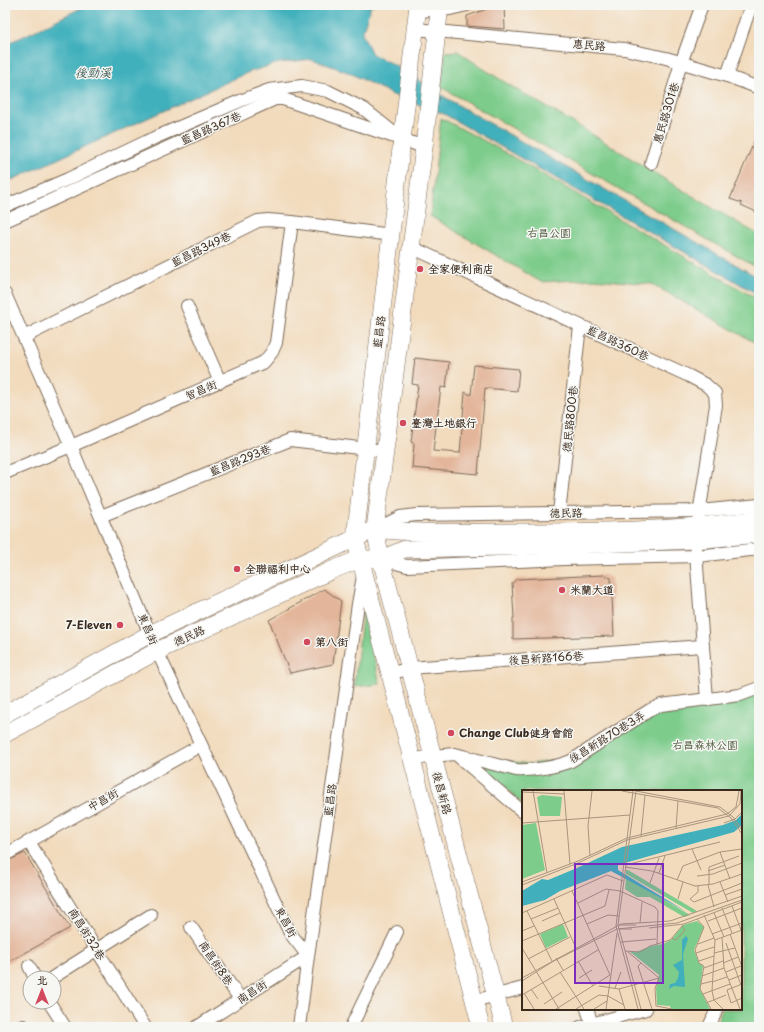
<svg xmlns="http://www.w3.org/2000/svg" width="764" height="1032" font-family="'Playpen Sans','LXGW WenKai TC',sans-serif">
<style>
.green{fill:#7dcc8b;stroke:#5c7b54}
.water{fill:#41b0bc;stroke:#3e6d6d}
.building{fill:#e3b59a}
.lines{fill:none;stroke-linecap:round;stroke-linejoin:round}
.street-casing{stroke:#7b6856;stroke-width:14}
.secondary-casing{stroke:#7b6856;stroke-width:18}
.street{stroke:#fff;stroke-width:12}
.secondary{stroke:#fff;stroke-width:17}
.poi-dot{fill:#d1495b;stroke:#f6f6f2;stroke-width:1.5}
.labels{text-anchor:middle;stroke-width:3;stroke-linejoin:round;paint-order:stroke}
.street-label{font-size:11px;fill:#3b2a1e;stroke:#f6f6f2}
.park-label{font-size:11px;fill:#4f5b3f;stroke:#f6f6f2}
.poi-label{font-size:11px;font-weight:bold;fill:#3b2a1e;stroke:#f6f6f2;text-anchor:start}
.water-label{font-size:12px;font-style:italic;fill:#3d5955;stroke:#f6f6f2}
.inset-road{fill:none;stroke:#a9947d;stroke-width:1}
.view{fill:#7b2cbf;fill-opacity:0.15;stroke:#7b2cbf;stroke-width:2}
.inset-edge{fill:none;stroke:#3b2a1e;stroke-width:2}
</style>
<rect width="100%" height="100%" fill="#f6f6f2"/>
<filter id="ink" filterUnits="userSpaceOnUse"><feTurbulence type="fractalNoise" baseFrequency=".025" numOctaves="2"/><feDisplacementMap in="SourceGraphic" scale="8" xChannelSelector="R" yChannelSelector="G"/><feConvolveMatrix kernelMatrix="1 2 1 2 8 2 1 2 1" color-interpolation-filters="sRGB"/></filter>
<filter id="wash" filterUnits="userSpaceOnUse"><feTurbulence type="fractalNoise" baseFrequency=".012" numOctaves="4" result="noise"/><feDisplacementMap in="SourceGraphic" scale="16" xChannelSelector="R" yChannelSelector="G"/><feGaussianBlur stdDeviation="0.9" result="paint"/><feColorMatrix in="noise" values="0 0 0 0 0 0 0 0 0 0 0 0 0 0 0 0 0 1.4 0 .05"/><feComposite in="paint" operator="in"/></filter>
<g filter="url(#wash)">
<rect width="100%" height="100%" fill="#f2dbbd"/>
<g class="green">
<path d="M 458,51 C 496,79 537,101 577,125 C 637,162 697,200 759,235 L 759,269 L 441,87 L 445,52 Z"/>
<polygon points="441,118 492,145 759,300 759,345 652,284 594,279 541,282 430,216"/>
<polygon points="363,610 380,684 354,687"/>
<polygon points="759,693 759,1027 715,1027 722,1009 741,1009 741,791 523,791 523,804 470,755 529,764 568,759 660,705"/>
</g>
<polygon class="water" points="87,5 374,5 371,6 362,33 372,54 396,66 446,98 759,278 759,295 444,114 393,95 350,73 312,59 279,63 249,72 5,183 5,44 20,38"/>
<g id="blocks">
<g class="building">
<polygon points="498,5 504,5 505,29 467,26 467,16"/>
<polygon points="759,130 759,213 741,205 742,203 730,199"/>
<polygon points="415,358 449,362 446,388 441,387 433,451 460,453 465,392 471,395 474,365 519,369 517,391 485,388 478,474 412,468 414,443 411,442 418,385 412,384"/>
<polygon points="604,575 611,578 614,636 513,639 513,618 514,618 512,583 517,579"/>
<polygon points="324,589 341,601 333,664 290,673 269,620"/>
<polygon points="25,853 70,928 5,964 5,862"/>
</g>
</g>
</g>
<g filter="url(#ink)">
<use href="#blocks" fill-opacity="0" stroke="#7b6856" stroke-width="1"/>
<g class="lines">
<defs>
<g id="street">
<polyline points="417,11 450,9 467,5"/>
<polyline points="415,29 624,49 666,58 727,76 759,88"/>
<polyline points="727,76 751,5"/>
<polyline points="651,163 681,63 702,5"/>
<polyline points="5,206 68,179 154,138 240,101 269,90 302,86 328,91 364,109 395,134"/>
<polyline points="5,221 275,99 283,99 424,147"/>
<polyline points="411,247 689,376 706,385 715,393 716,405 695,540 707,700"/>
<polyline points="5,294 71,446 157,651 290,933 308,956"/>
<polyline points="187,306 220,382"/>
<polyline points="24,337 258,221 268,220 292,222 391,235"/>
<polyline points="5,473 71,446 264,362 272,352 276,343 292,222"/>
<polyline points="559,513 580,326"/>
<polyline points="101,516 290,440 385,451"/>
<polyline points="376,529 400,517 416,515 700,511 759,505"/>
<polyline points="381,559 407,566 564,559 697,556 759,549"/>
<polyline points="390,674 410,668 702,646"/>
<polyline points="459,757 523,812"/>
<path d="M 412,760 L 432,756 L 455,754 L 516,770 C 532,771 556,767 571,761 L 650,710 L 661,705 L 740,695 L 759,688"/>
<polyline points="29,842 145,1027"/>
<polyline points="5,855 201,745"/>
<polyline points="191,927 240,999"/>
<polyline points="29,966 35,978"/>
<polyline points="52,978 151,915"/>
<polyline points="474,1001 523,988"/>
<polyline points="49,1002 65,1027"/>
<polyline points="587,1009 593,1027"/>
<polyline points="21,1027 23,1026"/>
<polyline points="197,1027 308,956"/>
<polyline points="299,1027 308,956 312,929 358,604 363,576"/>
<polyline points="351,1027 397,932"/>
<polyline points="580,1027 646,1009"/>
<polyline points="709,1027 717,1009"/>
</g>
<g id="secondary">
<polyline points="418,5 355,538 481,1027"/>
<polyline points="440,5 424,147 375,529 381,559 504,1027"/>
<path d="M 5,714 L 150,634 L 375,529 C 421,534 468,532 514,532 C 596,532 678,531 759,519"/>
<polyline points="5,734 157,651 330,571 360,559 381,559 405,549 546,546 695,540 759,534"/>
</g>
</defs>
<use href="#street" class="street-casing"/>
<use href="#secondary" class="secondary-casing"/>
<use href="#street" class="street"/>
<use href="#secondary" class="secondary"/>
</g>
</g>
<g class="poi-dot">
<circle cx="420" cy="269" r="4"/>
<circle cx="403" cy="423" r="4"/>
<circle cx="237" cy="569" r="4"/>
<circle cx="562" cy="590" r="4"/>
<circle cx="120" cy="625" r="4"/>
<circle cx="307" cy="642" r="4"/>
<circle cx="451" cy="733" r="4"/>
</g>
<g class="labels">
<g class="street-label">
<text transform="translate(589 45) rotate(5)" y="4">惠民路</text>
<text transform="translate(666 113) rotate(-73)" y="4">惠民路301巷</text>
<text transform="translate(211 128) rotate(-24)" y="4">藍昌路367巷</text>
<text transform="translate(201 249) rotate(-26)" y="4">藍昌路349巷</text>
<text transform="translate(379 332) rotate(-83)" y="4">藍昌路</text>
<text transform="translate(618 343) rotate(25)" y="4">藍昌路360巷</text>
<text transform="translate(201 390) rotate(-23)" y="4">智昌街</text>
<text transform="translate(570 419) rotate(-84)" y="4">德民路800巷</text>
<text transform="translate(240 460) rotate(-22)" y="4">藍昌路293巷</text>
<text transform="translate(566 513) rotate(-1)" y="4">德民路</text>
<text transform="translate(148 629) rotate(67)" y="4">東昌街</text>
<text transform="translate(189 636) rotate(-25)" y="4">德民路</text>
<text transform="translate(546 658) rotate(-4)" y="4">後昌新路166巷</text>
<text transform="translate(607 737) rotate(-32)" y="4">後昌新路70巷3弄</text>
<text transform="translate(442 793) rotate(75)" y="4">後昌新路</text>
<text transform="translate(103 800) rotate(-29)" y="4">中昌街</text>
<text transform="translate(330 800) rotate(-82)" y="4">藍昌路</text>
<text transform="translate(286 922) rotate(62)" y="4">東昌街</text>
<text transform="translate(87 934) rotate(58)" y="4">南昌街32巷</text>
<text transform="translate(216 963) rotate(56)" y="4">南昌街8巷</text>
<text transform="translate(252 992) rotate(-33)" y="4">南昌街</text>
</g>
<g class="park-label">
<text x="549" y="237">右昌公園</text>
<text x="705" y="749">右昌森林公園</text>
</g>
<g class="poi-label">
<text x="428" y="273">全家便利商店</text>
<text x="411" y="427">臺灣土地銀行</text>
<text x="245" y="573">全聯福利中心</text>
<text x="570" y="594">米蘭大道</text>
<text x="112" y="629" text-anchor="end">7-Eleven</text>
<text x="315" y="646">第八街</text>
<text x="459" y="737">Change Club健身會館</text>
</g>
<g class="water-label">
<text x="93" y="77">後勁溪</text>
</g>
</g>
<g transform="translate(522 790)">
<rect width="220" height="220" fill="#f2dbbd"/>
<path d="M 20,5 L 40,7 L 38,26 L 18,26 L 15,7 ZM 14,33 L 23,80 L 0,89 L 0,35 ZM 104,80 L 106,80 L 175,121 L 171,123 L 104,84 ZM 104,88 L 110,91 L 168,125 L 162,127 L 128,107 L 115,107 L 103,99 ZM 175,131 L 182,137 L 172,160 L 177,173 L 181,176 L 178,199 L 188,219 L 149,219 L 148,216 L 135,215 L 134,198 L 137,185 L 107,161 L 114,162 L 129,156 L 141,154 L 149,150 L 161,135 ZM 41,134 L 46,147 L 24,158 L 18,144 Z" fill="#7dcc8b"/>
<path d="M 220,24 L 220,35 L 212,42 L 96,75 L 96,80 L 163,121 L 89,81 L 38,101 L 23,110 L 0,116 L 0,101 L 20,89 L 26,90 L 55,78 L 100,57 L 201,35 L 214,30 ZM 164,146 L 166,149 L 161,164 L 163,197 L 152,196 L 147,199 L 148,194 L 153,193 L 156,188 L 157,182 L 151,175 L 160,170 L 160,150 Z" fill="#41b0bc"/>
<path class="inset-road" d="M 11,1 L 25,83M 42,1 L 48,74M 100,1 L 196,18 L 209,28 L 220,44M 111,1 L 94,136 L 116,219M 114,1 L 96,135 L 119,219M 114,1 L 198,17 L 211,27 L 220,40M 0,2 L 42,4M 0,33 L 108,25M 202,33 L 213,29 L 220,22M 154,38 L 156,11M 119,46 L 123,5M 170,59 L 179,80M 198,62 L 208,89M 68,66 L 66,36 L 70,1M 103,75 L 198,52M 103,77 L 130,81 L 173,96 L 191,94 L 220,84M 186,81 L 203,75M 137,83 L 143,66M 175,86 L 191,84 L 220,73M 155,90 L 161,76 L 198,62 L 220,59M 0,92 L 56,71 L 105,48 L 205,24 L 214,17 L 217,1M 198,92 L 206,112M 128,93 L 137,68M 0,95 L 56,73 L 105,50 L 207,26 L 218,14 L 219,1M 186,95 L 192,117M 187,95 L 187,77 L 217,66M 176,96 L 176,102 L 168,109 L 172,112 L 220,93M 50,101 L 88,185M 203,105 L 220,99M 32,109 L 54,158M 156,109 L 161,92M 56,113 L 84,99 L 98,101 L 133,117 L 136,121 L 135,155M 210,116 L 219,140M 200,118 L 210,143M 5,121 L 30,171M 0,123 L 85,85 L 101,91M 192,123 L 202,147M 182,125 L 193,150M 9,129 L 36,118M 175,129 L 182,137 L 173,160 L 177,173 L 182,176 L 178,199 L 189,219M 20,131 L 38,123M 186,131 L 220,118M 118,133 L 120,112M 65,134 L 86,125 L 97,126M 97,135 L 114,135M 127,138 L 162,134 L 220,112M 97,139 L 110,139M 0,141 L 12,136M 190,144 L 220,133M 208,144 L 220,177M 200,147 L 202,178 L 218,219M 150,148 L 154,150 L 163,140 L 160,136M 0,151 L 83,116 L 87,100M 99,152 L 134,149M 204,153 L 219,195M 176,154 L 192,148M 0,158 L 37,219M 103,161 L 118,162 L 128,156 L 148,150 L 161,135M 106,162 L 137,188M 174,163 L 192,157M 192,163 L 213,158M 34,168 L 41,180M 6,169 L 48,147M 56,171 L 71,196M 177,171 L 192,166M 119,173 L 116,176 L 130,219M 201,173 L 216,167M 182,178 L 201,171M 38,182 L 62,219M 204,182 L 219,176M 180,186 L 202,178M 0,188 L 99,134 L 148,131 L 220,106M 57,188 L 70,180M 137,188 L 133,198 L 134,216 L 150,219M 207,190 L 220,185M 0,191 L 30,172 L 95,139 L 155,133 L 220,110M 190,192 L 205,187M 179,194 L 191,191M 220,194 L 205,200 L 209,213 L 220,208M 77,196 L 97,199 L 137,188M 93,198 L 99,182M 9,199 L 16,209M 97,199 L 103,219M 2,203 L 12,219M 181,204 L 208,194M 0,205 L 76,160M 184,213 L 204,205M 22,214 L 40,202M 34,219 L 88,185M 54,219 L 77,205 L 86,206 L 102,215M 72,219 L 85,211M 84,219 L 95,143M 201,219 L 192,210 L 190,201 L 193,150 L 220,140"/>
<path class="view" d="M 53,74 L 141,74 L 141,193 L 53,193 Z"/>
<rect width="220" height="220" class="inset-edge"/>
</g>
<rect width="764" height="1032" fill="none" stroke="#f6f6f2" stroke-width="20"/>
<g transform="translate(42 990)"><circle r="19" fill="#f6f6f2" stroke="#aba49d"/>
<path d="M0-3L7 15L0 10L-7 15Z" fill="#d1495b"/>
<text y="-6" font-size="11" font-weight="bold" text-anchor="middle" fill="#3b2a1e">北</text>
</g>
</svg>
